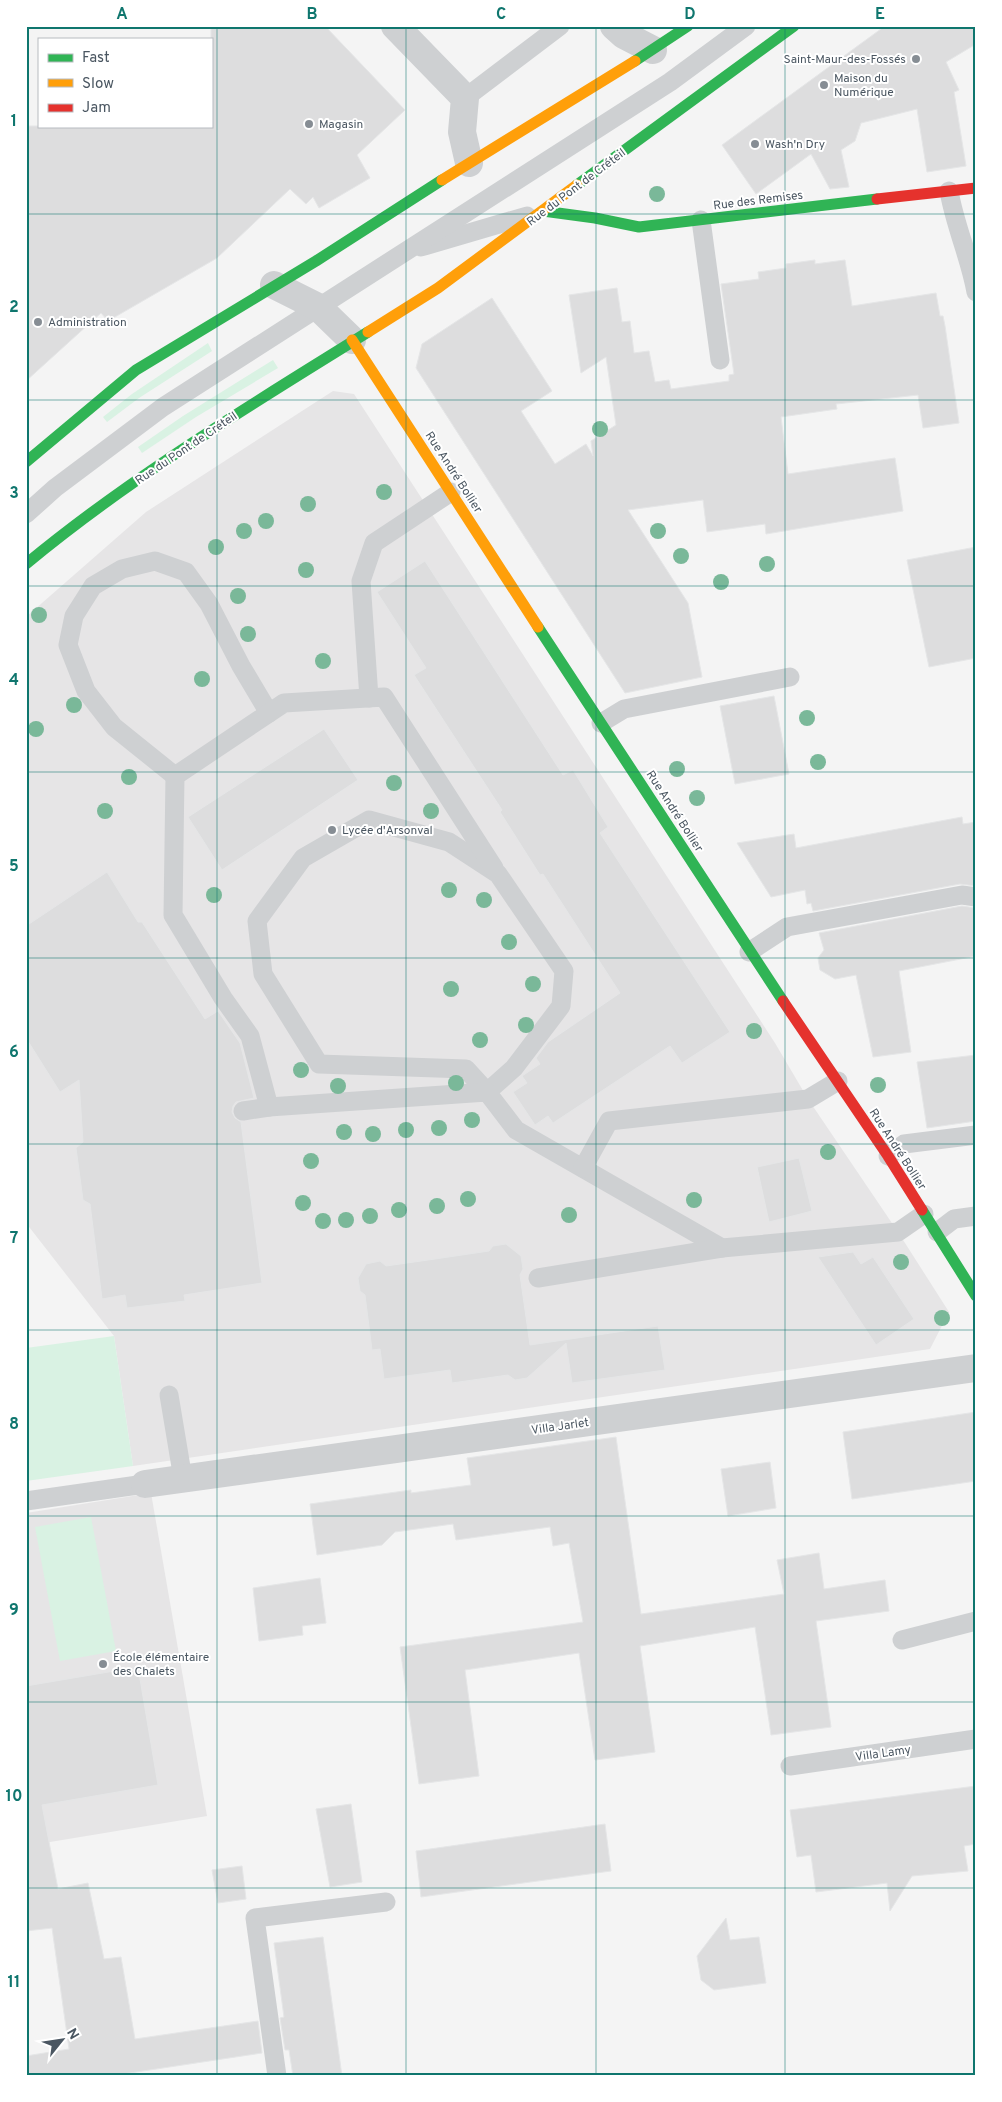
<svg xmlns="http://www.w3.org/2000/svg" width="1002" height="2102" font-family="Overpass,sans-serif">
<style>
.education{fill:#e6e5e6}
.green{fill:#d9f2e3}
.building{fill:#ddddde;stroke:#e5e6e7}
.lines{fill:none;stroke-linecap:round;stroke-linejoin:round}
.lane{stroke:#ced0d2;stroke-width:19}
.street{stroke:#ced0d2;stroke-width:28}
.fast{stroke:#30b455;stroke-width:11}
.slow{stroke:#ff9f0a;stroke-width:11}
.jam{stroke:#e5322d;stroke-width:11}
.tree{fill:#7ab899}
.grid{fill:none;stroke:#0f766e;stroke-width:1;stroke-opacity:0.55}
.poi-dot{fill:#868d94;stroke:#fff;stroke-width:2}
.labels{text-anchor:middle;stroke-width:4;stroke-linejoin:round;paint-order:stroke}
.poi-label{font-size:12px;fill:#4a5661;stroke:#fff;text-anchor:start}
.street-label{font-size:12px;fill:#4a5661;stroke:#fff}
.neatline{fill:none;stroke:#0f766e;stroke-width:2}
.grid-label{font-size:16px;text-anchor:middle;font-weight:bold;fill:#0f766e}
</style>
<rect width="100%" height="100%" fill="#f4f4f4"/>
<g class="education">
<polygon points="333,391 354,394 775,1043 808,1099 898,1232 949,1312 930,1349 133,1466 114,1336 26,1223 26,617 146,512"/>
<polygon points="151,1493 207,1816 26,1846 26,1513"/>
</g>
<g class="green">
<polygon points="208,343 212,351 139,398 107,422 103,417 132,394"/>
<polygon points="273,360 278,368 196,417 142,453 138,447 183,416"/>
<polygon points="114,1336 133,1466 26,1481 26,1348"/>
<polygon points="91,1517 116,1651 60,1661 35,1527"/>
</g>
<g class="building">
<polygon points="211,26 325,26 405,110 357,155 370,178 319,208 313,197 306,204 290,189 217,258 108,321 101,313 26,381 26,126 211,126"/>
<polygon points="885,26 976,26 976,44 946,62 959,90 954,92 966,166 927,172 917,109 861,123 855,141 841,150 849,187 830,189 811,154 756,194 722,145"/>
<polygon points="815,260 815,264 845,260 852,306 936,293 940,316 943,316 945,326 959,423 923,428 918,395 836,404 837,409 781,417 788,474 895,458 903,511 766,534 765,524 707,532 703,500 628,510 688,603 702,677 625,693 416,368 422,344 492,298 552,391 521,411 555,464 586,444 593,456 591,441 616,425 606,357 581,373 569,295 617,288 622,322 630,321 634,353 649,351 655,382 669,380 671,389 729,381 729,375 734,374 721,284 759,279 758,272 786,268 786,264"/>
<polygon points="976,547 976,658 929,667 907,560"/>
<polygon points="425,561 563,775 573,770 608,827 600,833 730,1032 682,1063 670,1046 553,1123 548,1116 535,1125 513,1092 527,1083 522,1076 540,1064 536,1058 548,1042 620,993 543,874 540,875 500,812 502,810 414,675 426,668 377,592"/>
<polygon points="774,696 789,774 735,784 720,706"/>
<polygon points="324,729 358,780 222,870 188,817"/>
<polygon points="962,817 963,824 976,822 976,886 960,884 813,911 811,903 807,904 805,890 771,897 737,843 794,834 796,848"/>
<polygon points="107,872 138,922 142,922 205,1019 218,1011 240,1043 254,1098 236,1102 233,1106 232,1112 235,1118 241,1122 262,1283 184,1295 185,1301 127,1308 125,1295 102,1299 90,1204 83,1200 76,1148 83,1142 79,1080 60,1092 26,1038 26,926"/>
<polygon points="962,906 976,908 976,956 899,971 911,1052 873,1057 856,975 835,979 820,970 818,958 824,950 819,933"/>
<polygon points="976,1055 976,1121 927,1128 917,1062"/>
<polygon points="799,1158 812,1211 769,1222 757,1167"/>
<polygon points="506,1244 521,1256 523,1269 520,1275 530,1345 658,1326 665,1370 572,1383 566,1343 527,1378 515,1380 508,1375 452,1383 450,1370 384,1379 380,1349 372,1350 365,1295 360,1291 358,1278 366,1264 380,1261 386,1266 435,1259 489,1251 493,1246"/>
<polygon points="853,1252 861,1264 873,1257 914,1319 876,1345 818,1257"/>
<polygon points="976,1412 976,1481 852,1499 843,1432"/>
<polygon points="616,1437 641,1614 784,1594 777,1560 819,1553 824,1589 885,1580 889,1611 816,1621 831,1727 771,1735 755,1627 640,1646 655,1752 595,1760 579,1653 465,1670 479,1776 419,1784 400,1647 583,1622 569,1543 553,1546 550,1527 456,1540 453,1524 395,1532 382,1545 317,1555 310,1504 411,1490 411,1493 471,1485 467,1458"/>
<polygon points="770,1462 776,1508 728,1516 721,1469"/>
<polygon points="320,1578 326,1623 302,1626 303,1635 259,1641 253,1588"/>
<polygon points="138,1667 158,1785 42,1805 58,1889 88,1883 104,1959 121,1957 135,2039 258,2021 262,2053 110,2076 26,2076 26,2056 69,2049 52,1928 26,1931 26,1686"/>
<polygon points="976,1786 976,1844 964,1846 968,1871 912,1876 890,1911 887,1883 816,1892 811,1855 797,1857 790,1810"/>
<polygon points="351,1804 362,1882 330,1887 316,1809"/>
<polygon points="605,1824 611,1871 421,1897 416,1851"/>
<polygon points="242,1866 246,1899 218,1903 212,1870"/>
<polygon points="726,1918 730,1940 759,1937 766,1983 714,1990 701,1980 697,1956"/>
<polygon points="323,1937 342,2076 293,2076 289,2050 285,2050 280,2018 284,2017 274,1943"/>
</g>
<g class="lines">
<g class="lane">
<polyline points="465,98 560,26"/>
<path d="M 949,191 C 955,226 970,258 976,292"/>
<polyline points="701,220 720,360"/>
<polyline points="421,247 527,216"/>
<polyline points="26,514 55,488 163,407 670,82 746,26"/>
<polyline points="369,698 361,581 374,543 451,492"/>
<polyline points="601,723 624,709 790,677"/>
<polyline points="175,776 114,727 86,691 68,645 74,616 93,586 122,569 155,561 186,572 209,604 241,666 269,713"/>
<polygon points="369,820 449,842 498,874 564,971 561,1006 514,1068 487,1092 466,1069 319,1064 263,974 257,921 303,858"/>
<polyline points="749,952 787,927 962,895 976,897"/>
<polyline points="269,1107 250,1036 223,998 173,915 175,776 284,703 384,697 494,868"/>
<polyline points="243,1111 269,1107 487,1092 516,1130 722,1248"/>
<polyline points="888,1156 904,1144 976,1135"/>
<polyline points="583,1168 609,1121 808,1099 838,1081"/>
<polyline points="937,1232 954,1219 976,1216"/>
<polyline points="538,1278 722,1248 898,1232 924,1214"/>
<polyline points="169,1395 183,1479"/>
<polyline points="26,1501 145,1484"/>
<polyline points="902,1640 976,1621"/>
<polyline points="790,1766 976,1739"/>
<polyline points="277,2076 255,1918 386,1902"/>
</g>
<g class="street">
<polyline points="395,26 465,98 462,132 469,163"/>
<polyline points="614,26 624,35 653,50"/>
<polyline points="274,285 318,307 352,340"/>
<polyline points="145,1484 976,1368"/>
</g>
<g class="fast">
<polyline points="635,61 688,26"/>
<polyline points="577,185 794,26"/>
<polyline points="543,211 595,218 639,227 877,199"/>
<polyline points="26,462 136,370 316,261 442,180"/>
<path d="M 26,564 C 132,476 251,405 368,332"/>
<polyline points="538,627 783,1001"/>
<polyline points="922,1210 976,1296"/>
</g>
<g class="slow">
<polyline points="442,180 635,61"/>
<polyline points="368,332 438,288 577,185"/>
<polyline points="352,340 538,627"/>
</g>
<g class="jam">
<polyline points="877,199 976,188"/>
<polyline points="783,1001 888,1156 922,1210"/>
</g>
</g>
<g class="tree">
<circle cx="657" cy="194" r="8"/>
<circle cx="600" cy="429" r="8"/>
<circle cx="384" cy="492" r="8"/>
<circle cx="308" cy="504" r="8"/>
<circle cx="266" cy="521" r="8"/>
<circle cx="244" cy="531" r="8"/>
<circle cx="658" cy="531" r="8"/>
<circle cx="216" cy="547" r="8"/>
<circle cx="681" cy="556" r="8"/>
<circle cx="767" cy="564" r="8"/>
<circle cx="306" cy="570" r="8"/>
<circle cx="721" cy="582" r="8"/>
<circle cx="238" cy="596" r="8"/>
<circle cx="39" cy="615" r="8"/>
<circle cx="248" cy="634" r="8"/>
<circle cx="323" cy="661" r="8"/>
<circle cx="202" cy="679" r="8"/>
<circle cx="74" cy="705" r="8"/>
<circle cx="807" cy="718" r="8"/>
<circle cx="36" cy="729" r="8"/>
<circle cx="818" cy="762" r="8"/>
<circle cx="677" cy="769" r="8"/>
<circle cx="129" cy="777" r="8"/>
<circle cx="394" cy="783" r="8"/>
<circle cx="697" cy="798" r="8"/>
<circle cx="105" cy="811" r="8"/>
<circle cx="431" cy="811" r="8"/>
<circle cx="449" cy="890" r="8"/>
<circle cx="214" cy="895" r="8"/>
<circle cx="484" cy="900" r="8"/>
<circle cx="509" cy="942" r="8"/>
<circle cx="533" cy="984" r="8"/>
<circle cx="451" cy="989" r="8"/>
<circle cx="526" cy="1025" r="8"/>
<circle cx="754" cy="1031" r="8"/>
<circle cx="480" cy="1040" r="8"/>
<circle cx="301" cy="1070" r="8"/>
<circle cx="456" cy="1083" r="8"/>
<circle cx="878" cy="1085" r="8"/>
<circle cx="338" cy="1086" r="8"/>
<circle cx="472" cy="1120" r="8"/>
<circle cx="439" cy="1128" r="8"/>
<circle cx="406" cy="1130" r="8"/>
<circle cx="344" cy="1132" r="8"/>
<circle cx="373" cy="1134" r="8"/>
<circle cx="828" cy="1152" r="8"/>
<circle cx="311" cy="1161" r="8"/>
<circle cx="468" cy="1199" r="8"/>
<circle cx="694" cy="1200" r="8"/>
<circle cx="303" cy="1203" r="8"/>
<circle cx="437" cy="1206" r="8"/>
<circle cx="399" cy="1210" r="8"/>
<circle cx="569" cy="1215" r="8"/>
<circle cx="370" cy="1216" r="8"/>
<circle cx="346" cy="1220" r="8"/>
<circle cx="323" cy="1221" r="8"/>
<circle cx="901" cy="1262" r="8"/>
<circle cx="942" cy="1318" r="8"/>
</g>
<path class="grid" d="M 217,26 L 217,2076M 406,26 L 406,2076M 596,26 L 596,2076M 785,26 L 785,2076M 26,214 L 976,214M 26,400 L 976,400M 26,586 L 976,586M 26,772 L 976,772M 26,958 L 976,958M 26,1144 L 976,1144M 26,1330 L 976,1330M 26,1516 L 976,1516M 26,1702 L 976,1702M 26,1888 L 976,1888"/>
<g class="poi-dot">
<circle cx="916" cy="59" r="5"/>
<circle cx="824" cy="85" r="5"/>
<circle cx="309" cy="124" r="5"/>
<circle cx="755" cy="144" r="5"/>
<circle cx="38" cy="322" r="5"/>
<circle cx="332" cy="830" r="5"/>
<circle cx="103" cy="1664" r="5"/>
</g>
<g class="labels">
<g class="poi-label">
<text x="906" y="63" text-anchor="end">Saint-Maur-des-Fossés</text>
<text x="834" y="82">Maison du<tspan x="834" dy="14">Numérique</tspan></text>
<text x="319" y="128">Magasin</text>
<text x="765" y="148">Wash'n Dry</text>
<text x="48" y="326">Administration</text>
<text x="342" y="834">Lycée d'Arsonval</text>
<text x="113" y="1661">École élémentaire<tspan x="113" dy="14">des Chalets</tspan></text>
</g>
<g class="street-label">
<text transform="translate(576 187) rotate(-37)" y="4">Rue du Pont de Créteil</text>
<text transform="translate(758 200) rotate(-7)" y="4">Rue des Remises</text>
<text transform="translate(186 448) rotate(-34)" y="4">Rue du Pont de Créteil</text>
<text transform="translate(454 472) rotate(57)" y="4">Rue André Bollier</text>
<text transform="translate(675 811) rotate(57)" y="4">Rue André Bollier</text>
<text transform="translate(898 1149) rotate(57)" y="4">Rue André Bollier</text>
<text transform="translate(560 1426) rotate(-8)" y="4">Villa Jarlet</text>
<text transform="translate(883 1753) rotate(-8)" y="4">Villa Lamy</text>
</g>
</g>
<rect width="1002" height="2102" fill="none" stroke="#ffffff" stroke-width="55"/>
<rect x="38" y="38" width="175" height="90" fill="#ffffff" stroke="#b7bbc0"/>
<rect x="48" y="54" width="25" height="8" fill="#30b455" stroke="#b7bbc0"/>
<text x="82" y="62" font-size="15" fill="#4a5661">Fast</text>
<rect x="48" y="79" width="25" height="8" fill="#ff9f0a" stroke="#b7bbc0"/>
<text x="82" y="88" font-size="15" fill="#4a5661">Slow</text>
<rect x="48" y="104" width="25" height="8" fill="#e5322d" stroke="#b7bbc0"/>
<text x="82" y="112" font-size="15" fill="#4a5661">Jam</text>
<g transform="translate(62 2040) rotate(60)" stroke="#ffffff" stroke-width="4" paint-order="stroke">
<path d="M0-4L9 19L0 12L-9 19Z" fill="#4a5661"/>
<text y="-8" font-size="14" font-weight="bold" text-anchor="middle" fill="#4a5661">N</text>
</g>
<rect x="28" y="28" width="946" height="2046" class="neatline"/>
<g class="grid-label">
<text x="122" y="19">A</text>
<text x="312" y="19">B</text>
<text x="501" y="19">C</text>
<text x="690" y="19">D</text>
<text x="880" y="19">E</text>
<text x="14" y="126">1</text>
<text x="14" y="312">2</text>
<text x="14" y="498">3</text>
<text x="14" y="685">4</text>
<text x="14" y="871">5</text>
<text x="14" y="1057">6</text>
<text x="14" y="1243">7</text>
<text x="14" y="1429">8</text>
<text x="14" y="1615">9</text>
<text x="14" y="1801">10</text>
<text x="14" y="1987">11</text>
</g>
</svg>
